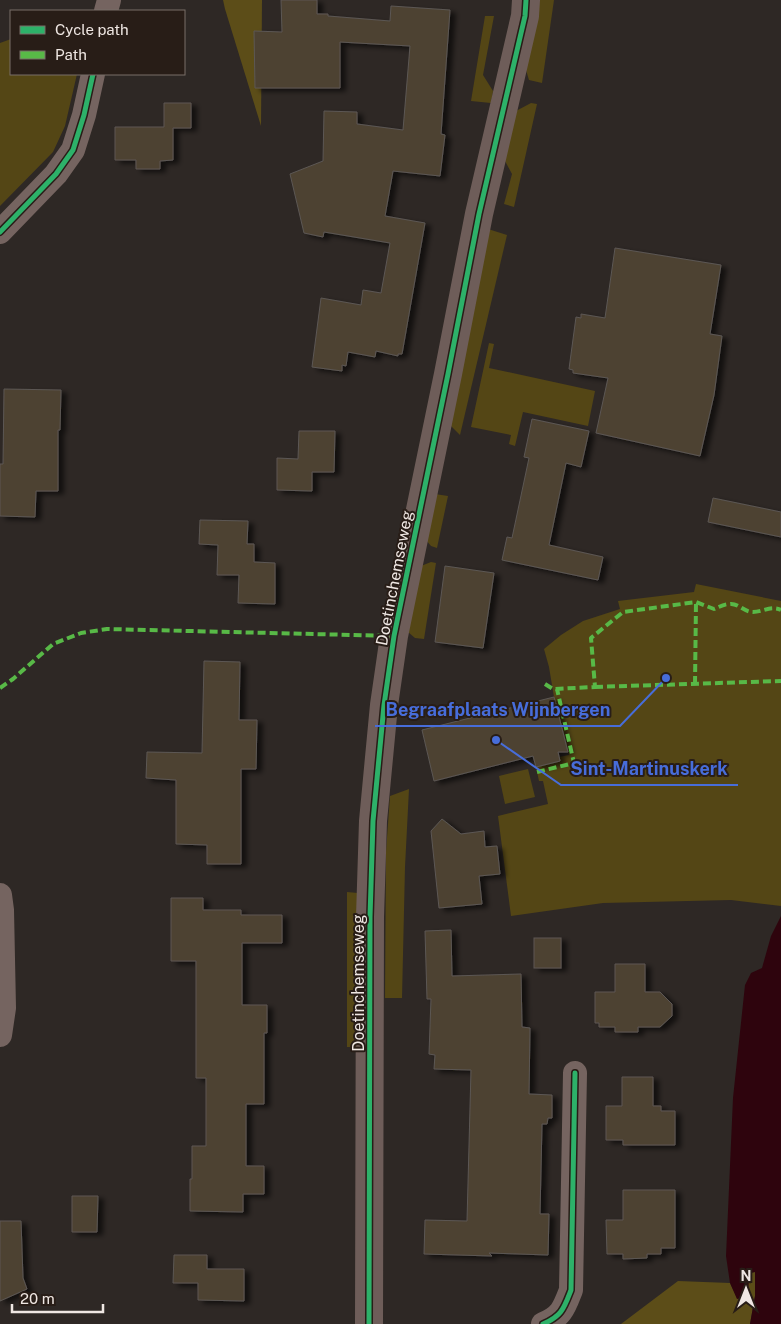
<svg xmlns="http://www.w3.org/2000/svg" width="781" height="1324" font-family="'Public Sans',sans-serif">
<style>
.green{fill:#544615}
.forest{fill:#5c4d18}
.water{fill:#2e040d}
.building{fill:#4d4232;stroke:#5c5754;filter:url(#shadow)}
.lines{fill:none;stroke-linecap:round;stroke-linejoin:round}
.street{stroke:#756460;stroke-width:24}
.secondary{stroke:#6e5d59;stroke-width:28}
.quiet{stroke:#58b947;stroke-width:4;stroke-dasharray:8 4;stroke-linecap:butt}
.cycleway-casing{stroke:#281d17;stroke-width:8}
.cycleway{stroke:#2db169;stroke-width:5}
.labels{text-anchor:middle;stroke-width:4;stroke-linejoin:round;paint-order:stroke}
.street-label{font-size:16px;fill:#efe7e3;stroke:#281d17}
.leader{fill:none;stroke:#476dda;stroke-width:2}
.callout-dot{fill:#476dda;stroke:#281d17;stroke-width:2}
.callout-label{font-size:18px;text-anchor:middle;font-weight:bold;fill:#476dda;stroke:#281d17;stroke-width:4;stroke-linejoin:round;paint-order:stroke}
</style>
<defs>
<filter id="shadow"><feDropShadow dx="5.5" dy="3" stdDeviation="2.5" flood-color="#0009"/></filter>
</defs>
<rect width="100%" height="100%" fill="#2e2825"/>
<g class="green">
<polygon points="538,0 554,0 542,83 529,80 526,70"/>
<polygon points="485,16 494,16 483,75 493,91 491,103 471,101"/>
<polygon points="11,39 11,74 77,74 65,126 53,152 0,206 0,43"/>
<polygon points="531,103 537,104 514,207 504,204 512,174 505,161 516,111"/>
<polygon points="488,229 507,235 460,435 450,425"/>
<polygon points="489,343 494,344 489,368 595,391 588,426 523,412 515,446 509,444 511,435 471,427"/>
<polygon points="435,494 448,496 437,548 431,546 426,540"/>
<polygon points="431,562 436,563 424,639 415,638 408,632 421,566"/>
<polygon points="696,584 781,601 781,906 731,900 603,903 511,916 498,816 548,804 543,781 539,781 536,767 559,761 559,757 569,755 554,697 549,667 544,649 561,635 583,621 620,609 618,601 694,592"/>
<polygon points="528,769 535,797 505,804 499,776"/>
<polygon points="409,789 405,867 402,998 385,998 386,852 390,796"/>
<polygon points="347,892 358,893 357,1047 347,1047"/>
</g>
<g class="forest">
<polygon points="223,0 262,0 261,126 225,9"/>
<polygon points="755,1272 755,1296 750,1324 621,1324 678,1281 730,1283 737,1298 750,1273"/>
</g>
<polygon class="water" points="781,916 781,1324 750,1324 755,1296 755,1272 750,1273 747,1297 737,1299 730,1283 726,1256 733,1098 745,985 751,973 762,968 771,936"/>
<g class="building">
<polygon points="281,0 317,0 317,14 328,14 328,16 390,21 391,6 450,10 441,134 445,135 440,176 393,171 385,216 425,223 402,354 398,354 398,356 376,351 375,357 348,352 346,366 342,365 342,371 312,367 321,298 361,305 363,290 381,293 390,243 324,232 323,237 304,233 290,174 323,161 324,111 357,112 357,124 403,130 410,46 340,42 340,88 255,88 254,31 282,32"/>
<polygon points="164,103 191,103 191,128 173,128 173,160 160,161 160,169 136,169 136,160 115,160 115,127 164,127"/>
<polygon points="615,248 721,265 710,334 722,336 714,395 700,456 596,433 608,378 573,373 573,370 569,369 576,317 581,318 581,314 605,318"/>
<polygon points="4,389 61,390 60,430 58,430 58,491 36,491 35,517 0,516 0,464 3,464"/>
<polygon points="532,419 589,431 581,467 566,463 549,545 603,557 598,580 502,560 507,537 512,538 529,458 524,457"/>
<polygon points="299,431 335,431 334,472 312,472 312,491 277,490 277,458 298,459"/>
<polygon points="713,498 781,512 781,537 708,522"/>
<polygon points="200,520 248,521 247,544 254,544 254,562 275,563 275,604 238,603 239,575 217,575 218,545 199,544"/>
<polygon points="445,566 494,573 483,648 435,642"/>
<polygon points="204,661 240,662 239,720 257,720 256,769 241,769 241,864 207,864 207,845 176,844 176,780 146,778 147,752 202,753"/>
<polygon points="554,697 568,752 558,752 560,761 536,767 533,756 434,781 422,730"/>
<polygon points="442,819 461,834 484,831 485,847 497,846 500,874 479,876 482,904 439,908 431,831"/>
<polygon points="171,898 203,898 203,910 241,910 241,915 282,915 282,943 242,943 242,1005 267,1005 267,1033 264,1033 264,1104 246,1104 246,1166 264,1166 264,1194 243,1194 243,1212 190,1211 190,1179 192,1179 192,1146 206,1146 206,1078 196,1078 196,961 171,961"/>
<polygon points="451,930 452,976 521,974 522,1027 530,1028 529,1094 552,1095 552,1118 548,1118 547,1124 542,1124 540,1214 549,1214 548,1255 489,1253 492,1256 424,1254 425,1220 467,1221 471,1070 434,1069 435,1055 429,1054 431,999 427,999 425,931"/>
<rect x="534" y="938" width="27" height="30"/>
<polygon points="615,964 645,964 645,992 660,992 672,1004 672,1016 660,1027 638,1027 638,1032 615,1032 615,1027 599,1027 599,1023 595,1023 595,992 615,992"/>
<polygon points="622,1077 653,1077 653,1106 661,1106 661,1111 675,1111 675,1145 623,1145 623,1140 606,1140 606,1106 622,1106"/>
<polygon points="623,1190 675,1190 675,1248 661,1248 661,1254 647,1254 647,1258 623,1259 623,1254 607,1254 606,1220 623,1220"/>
<polygon points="72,1196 98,1196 97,1232 72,1232"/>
<polygon points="0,1221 21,1221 23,1278 27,1289 0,1301"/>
<polygon points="174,1255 207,1255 207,1269 244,1269 244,1301 198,1300 198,1283 173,1283"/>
</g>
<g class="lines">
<g class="street">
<polyline points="106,11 109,0"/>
<polyline points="0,232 56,174 73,150 84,115 93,74"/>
<polyline points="0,895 2,910 4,1008 0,1035"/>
<path d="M 543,1324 C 562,1316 564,1308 571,1290 L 575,1073"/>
</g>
<polyline class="secondary" points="369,1324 370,917 373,821 384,705 394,636 448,374 479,214 525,16 526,0"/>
<g class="quiet">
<path d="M 545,684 L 553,689 L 595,687 L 591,638 L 623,612 L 696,602 L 714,609 C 719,607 724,604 730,604 C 738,603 744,612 753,612 C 763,612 771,605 781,610"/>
<polyline points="695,684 696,602"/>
<polyline points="595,687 781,681"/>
<polyline points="0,688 13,679 53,644 81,633 107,629 394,636"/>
<polyline points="537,772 574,763 557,689"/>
</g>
<defs>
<g id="cycleway">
<polyline points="0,232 56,174 73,150 84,115 93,74"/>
<polyline points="369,1324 370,917 373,821 384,705 394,636 448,374 479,214 525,16 526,0"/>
<path d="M 543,1324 C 562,1316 564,1308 571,1290 L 575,1073"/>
</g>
</defs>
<use href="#cycleway" class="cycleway-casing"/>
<use href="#cycleway" class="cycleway"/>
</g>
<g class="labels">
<g class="street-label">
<text transform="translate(394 578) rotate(-79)" y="6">Doetinchemseweg</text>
<text transform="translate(358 983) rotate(-90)" y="6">Doetinchemseweg</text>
</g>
</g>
<path class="leader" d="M666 678L620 726H375M496 740L561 785H738"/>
<g class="callout-dot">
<circle cx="666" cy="678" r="5"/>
<circle cx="496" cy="740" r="5"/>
</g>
<g class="callout-label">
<text x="498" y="716">Begraafplaats Wijnbergen</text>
<text x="649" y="775">Sint-Martinuskerk</text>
</g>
<rect x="10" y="10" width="175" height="65" fill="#281d17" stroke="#786e69"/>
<rect x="20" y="26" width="25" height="8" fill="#2db169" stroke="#786e69"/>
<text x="55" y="35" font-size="15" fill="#efe7e3">Cycle path</text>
<rect x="20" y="51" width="25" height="8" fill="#58b947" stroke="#786e69"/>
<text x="55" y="60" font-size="15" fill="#efe7e3">Path</text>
<g transform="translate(746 1289)" stroke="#281d17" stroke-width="4" paint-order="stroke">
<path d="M0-4L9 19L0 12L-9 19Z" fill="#efe7e3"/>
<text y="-8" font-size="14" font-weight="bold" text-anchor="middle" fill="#efe7e3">N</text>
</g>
<path d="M12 1304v8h91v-8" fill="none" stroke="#efe7e3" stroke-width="2.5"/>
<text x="20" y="1304" font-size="15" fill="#efe7e3" stroke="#281d17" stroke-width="4" paint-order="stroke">20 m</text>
</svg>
